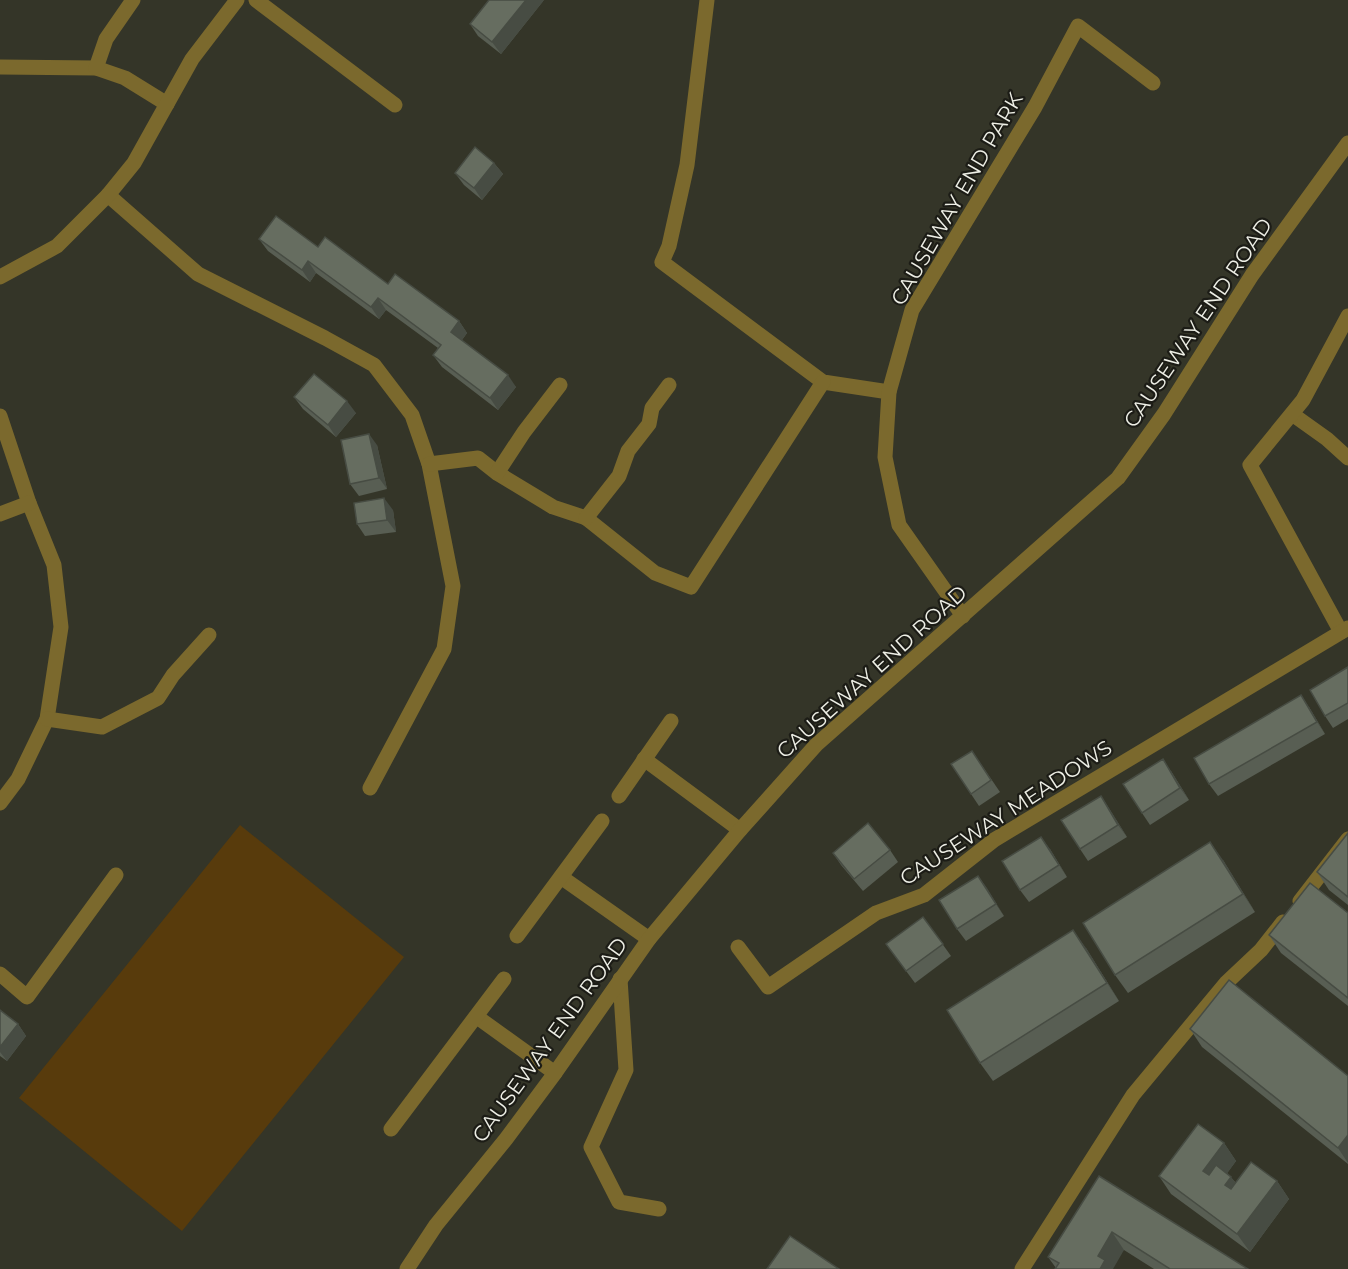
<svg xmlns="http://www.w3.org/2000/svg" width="1348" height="1269" font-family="Montserrat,sans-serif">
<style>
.green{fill:#583b0c}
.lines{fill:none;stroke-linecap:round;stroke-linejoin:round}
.minor{stroke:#7b692d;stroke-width:15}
.wall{fill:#585e53}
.shaded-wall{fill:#474c43}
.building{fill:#666d60;stroke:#474c43;stroke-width:1.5}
.labels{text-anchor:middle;stroke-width:4.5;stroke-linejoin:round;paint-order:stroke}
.street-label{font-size:21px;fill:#eeefe6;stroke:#1c1c16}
</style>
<rect width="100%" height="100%" fill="#343528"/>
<polygon class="green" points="240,825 404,957 182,1231 19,1098"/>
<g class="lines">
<g class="minor">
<polyline points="256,0 395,105"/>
<polyline points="707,0 687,165 669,246 662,262 823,382 889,392"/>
<polyline points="0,67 96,68 125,78 167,104"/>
<polyline points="96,68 106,39 133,0"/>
<polyline points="108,195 198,274 325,338 374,365 412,415 429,464 453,586 444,649 370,788"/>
<polyline points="0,277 57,246 108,195 134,163 192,59 237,0"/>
<polyline points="1292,414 1327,439 1348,458"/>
<polyline points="0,416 29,503 54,565 61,627 47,719 18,779 0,803"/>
<polyline points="429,464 478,458 497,473 553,507 586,518 655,573 691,587 823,382"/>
<polyline points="497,473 524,432 560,385"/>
<polyline points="0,514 29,503"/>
<polyline points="586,518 619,476 628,451 649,424 652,408 669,385"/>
<polyline points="963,616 899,525 885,457 889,392 912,310 1035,107 1078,26 1153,83"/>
<polyline points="1341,632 1250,465 1303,400 1348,316"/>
<polyline points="47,719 102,727 158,698 173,675 209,635"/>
<polyline points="644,759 740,830"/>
<polyline points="619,796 671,721"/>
<polyline points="561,877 649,939"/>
<polyline points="1300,901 1348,839"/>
<polyline points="517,936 602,821"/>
<polyline points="738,947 768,987 876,913 924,895 994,840 1348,628"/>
<polyline points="0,974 27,997 116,875"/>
<polyline points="620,979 626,1070 591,1147 619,1202 659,1209"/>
<polyline points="477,1017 555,1073"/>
<polyline points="391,1129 504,979"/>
<polyline points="407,1269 436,1225 506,1139 555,1073 649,939 740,830 816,745 1118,478 1164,414 1252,275 1348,143"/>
<polyline points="1022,1269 1133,1095 1226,983 1261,950 1283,922"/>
</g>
</g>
<g class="wall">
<polygon points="544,0 501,54 478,36 470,24"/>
<polygon points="494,163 503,174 482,200 464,185 455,173"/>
<polygon points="259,239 318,247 459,321 467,333 462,340 516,387 498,410 442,367 433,355 438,348 386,310 379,319 316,273 310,282 268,251"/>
<polygon points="294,397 356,413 336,437 303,409"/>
<polygon points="377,445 387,489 359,496 350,484"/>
<polygon points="393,510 396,532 365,536 357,524"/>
<polygon points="1348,667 1348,719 1333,728 1325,716"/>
<polygon points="1309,707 1325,734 1218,796 1209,784"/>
<polygon points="972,751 1000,792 979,806 951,764"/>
<polygon points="1171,771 1189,800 1150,825 1142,813"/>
<polygon points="1101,796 1127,837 1088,861 1080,849"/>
<polygon points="1348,833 1348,905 1329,890 1317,872"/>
<polygon points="1050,849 1067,877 1029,902 1020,890"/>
<polygon points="890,850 898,862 863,891 841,865 833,853"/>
<polygon points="1223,860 1255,912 1128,993 1115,975"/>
<polygon points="978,876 1004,916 966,941 957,929"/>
<polygon points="1348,913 1348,1006 1281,953 1269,935"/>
<polygon points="923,917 951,956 915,983 886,944"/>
<polygon points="1086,948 1119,1001 993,1081 980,1063"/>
<polygon points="0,1010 18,1024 26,1036 7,1061 0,1056"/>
<polygon points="1190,1029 1348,1076 1348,1164 1202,1047"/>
<polygon points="1224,1143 1236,1161 1227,1173 1236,1183 1277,1181 1289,1199 1250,1252 1171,1194 1159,1176"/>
<polygon points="1099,1176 1248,1269 1154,1269 1124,1250 1056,1268 1048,1257"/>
</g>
<g class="shaded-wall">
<polygon points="526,0 544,0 501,54 492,42"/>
<polygon points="494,163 503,174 482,200 474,188"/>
<polygon points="308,261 316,273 310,282 302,270"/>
<polygon points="378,298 386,310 379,319 371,307"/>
<polygon points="459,321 467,333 459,344 451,332"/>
<polygon points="508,375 516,387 498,410 490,398"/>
<polygon points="347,401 356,413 336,437 328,425"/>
<polygon points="369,434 377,445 387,489 379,478"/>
<polygon points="384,498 393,510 396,532 387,520"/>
<polygon points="1301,695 1309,707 1325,734 1317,722"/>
<polygon points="1163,759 1171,771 1189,800 1180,788"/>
<polygon points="1101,796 1109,808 1127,837 1118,825"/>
<polygon points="1041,837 1050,849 1067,877 1059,865"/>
<polygon points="1210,842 1223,860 1255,912 1243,894"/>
<polygon points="978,876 987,888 1004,916 996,904"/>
<polygon points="1073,930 1086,948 1119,1001 1107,983"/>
<polygon points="18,1024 26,1036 7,1061 0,1052 0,1047"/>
<polygon points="1348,1135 1348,1163 1338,1148"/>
<polygon points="1224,1143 1236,1161 1216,1189 1203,1171"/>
<polygon points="1231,1177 1244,1194 1238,1203 1225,1185"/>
<polygon points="1277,1181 1289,1199 1250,1252 1237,1234"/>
<polygon points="1112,1232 1124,1250 1113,1269 1100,1269 1098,1256"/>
</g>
<g class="building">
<polygon points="489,0 526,0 492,42 470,24"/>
<polygon points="475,147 494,163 474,188 455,173"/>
<polygon points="276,216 318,247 325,237 388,284 395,274 459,321 451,332 508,375 490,398 433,355 441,345 378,298 371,307 308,261 302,270 259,239"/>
<polygon points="314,374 347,401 328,425 294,397"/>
<polygon points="369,434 379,478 350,484 341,440"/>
<polygon points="384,498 387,520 357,524 354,503"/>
<polygon points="1348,667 1348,703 1325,716 1310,690"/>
<polygon points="1301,695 1317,722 1209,784 1194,758"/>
<polygon points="972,751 991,780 971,794 951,764"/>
<polygon points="1163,759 1180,788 1142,813 1123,784"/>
<polygon points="1101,796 1118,825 1080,849 1061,820"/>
<polygon points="868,823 890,850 854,879 833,853"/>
<polygon points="1348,833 1348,897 1317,872"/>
<polygon points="1041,837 1059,865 1020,890 1002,861"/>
<polygon points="1210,842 1243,894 1115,975 1083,923"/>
<polygon points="978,876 996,904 957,929 939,900"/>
<polygon points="1310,883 1348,913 1348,998 1269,935"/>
<polygon points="923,917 943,944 906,971 886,944"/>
<polygon points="1073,930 1107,983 980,1063 947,1010"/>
<polygon points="1229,980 1348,1076 1348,1135 1338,1148 1190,1029"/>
<polygon points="0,1010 18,1024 0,1047"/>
<polygon points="1198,1124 1224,1143 1203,1171 1209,1175 1216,1165 1231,1177 1225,1185 1231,1189 1251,1162 1277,1181 1237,1234 1159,1176"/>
<polygon points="1099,1176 1248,1269 1170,1269 1112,1232 1098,1256 1105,1260 1100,1269 1055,1269 1059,1263 1048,1257"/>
<polygon points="790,1236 839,1269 767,1269"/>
</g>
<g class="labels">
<g class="street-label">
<text transform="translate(957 199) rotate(-60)" y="7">CAUSEWAY END PARK</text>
<text transform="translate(1198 323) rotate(-56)" y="7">CAUSEWAY END ROAD</text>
<text transform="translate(872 672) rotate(-42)" y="7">CAUSEWAY END ROAD</text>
<text transform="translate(1006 813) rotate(-33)" y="7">CAUSEWAY MEADOWS</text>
<text transform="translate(550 1040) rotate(-54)" y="7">CAUSEWAY END ROAD</text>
</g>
</g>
</svg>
